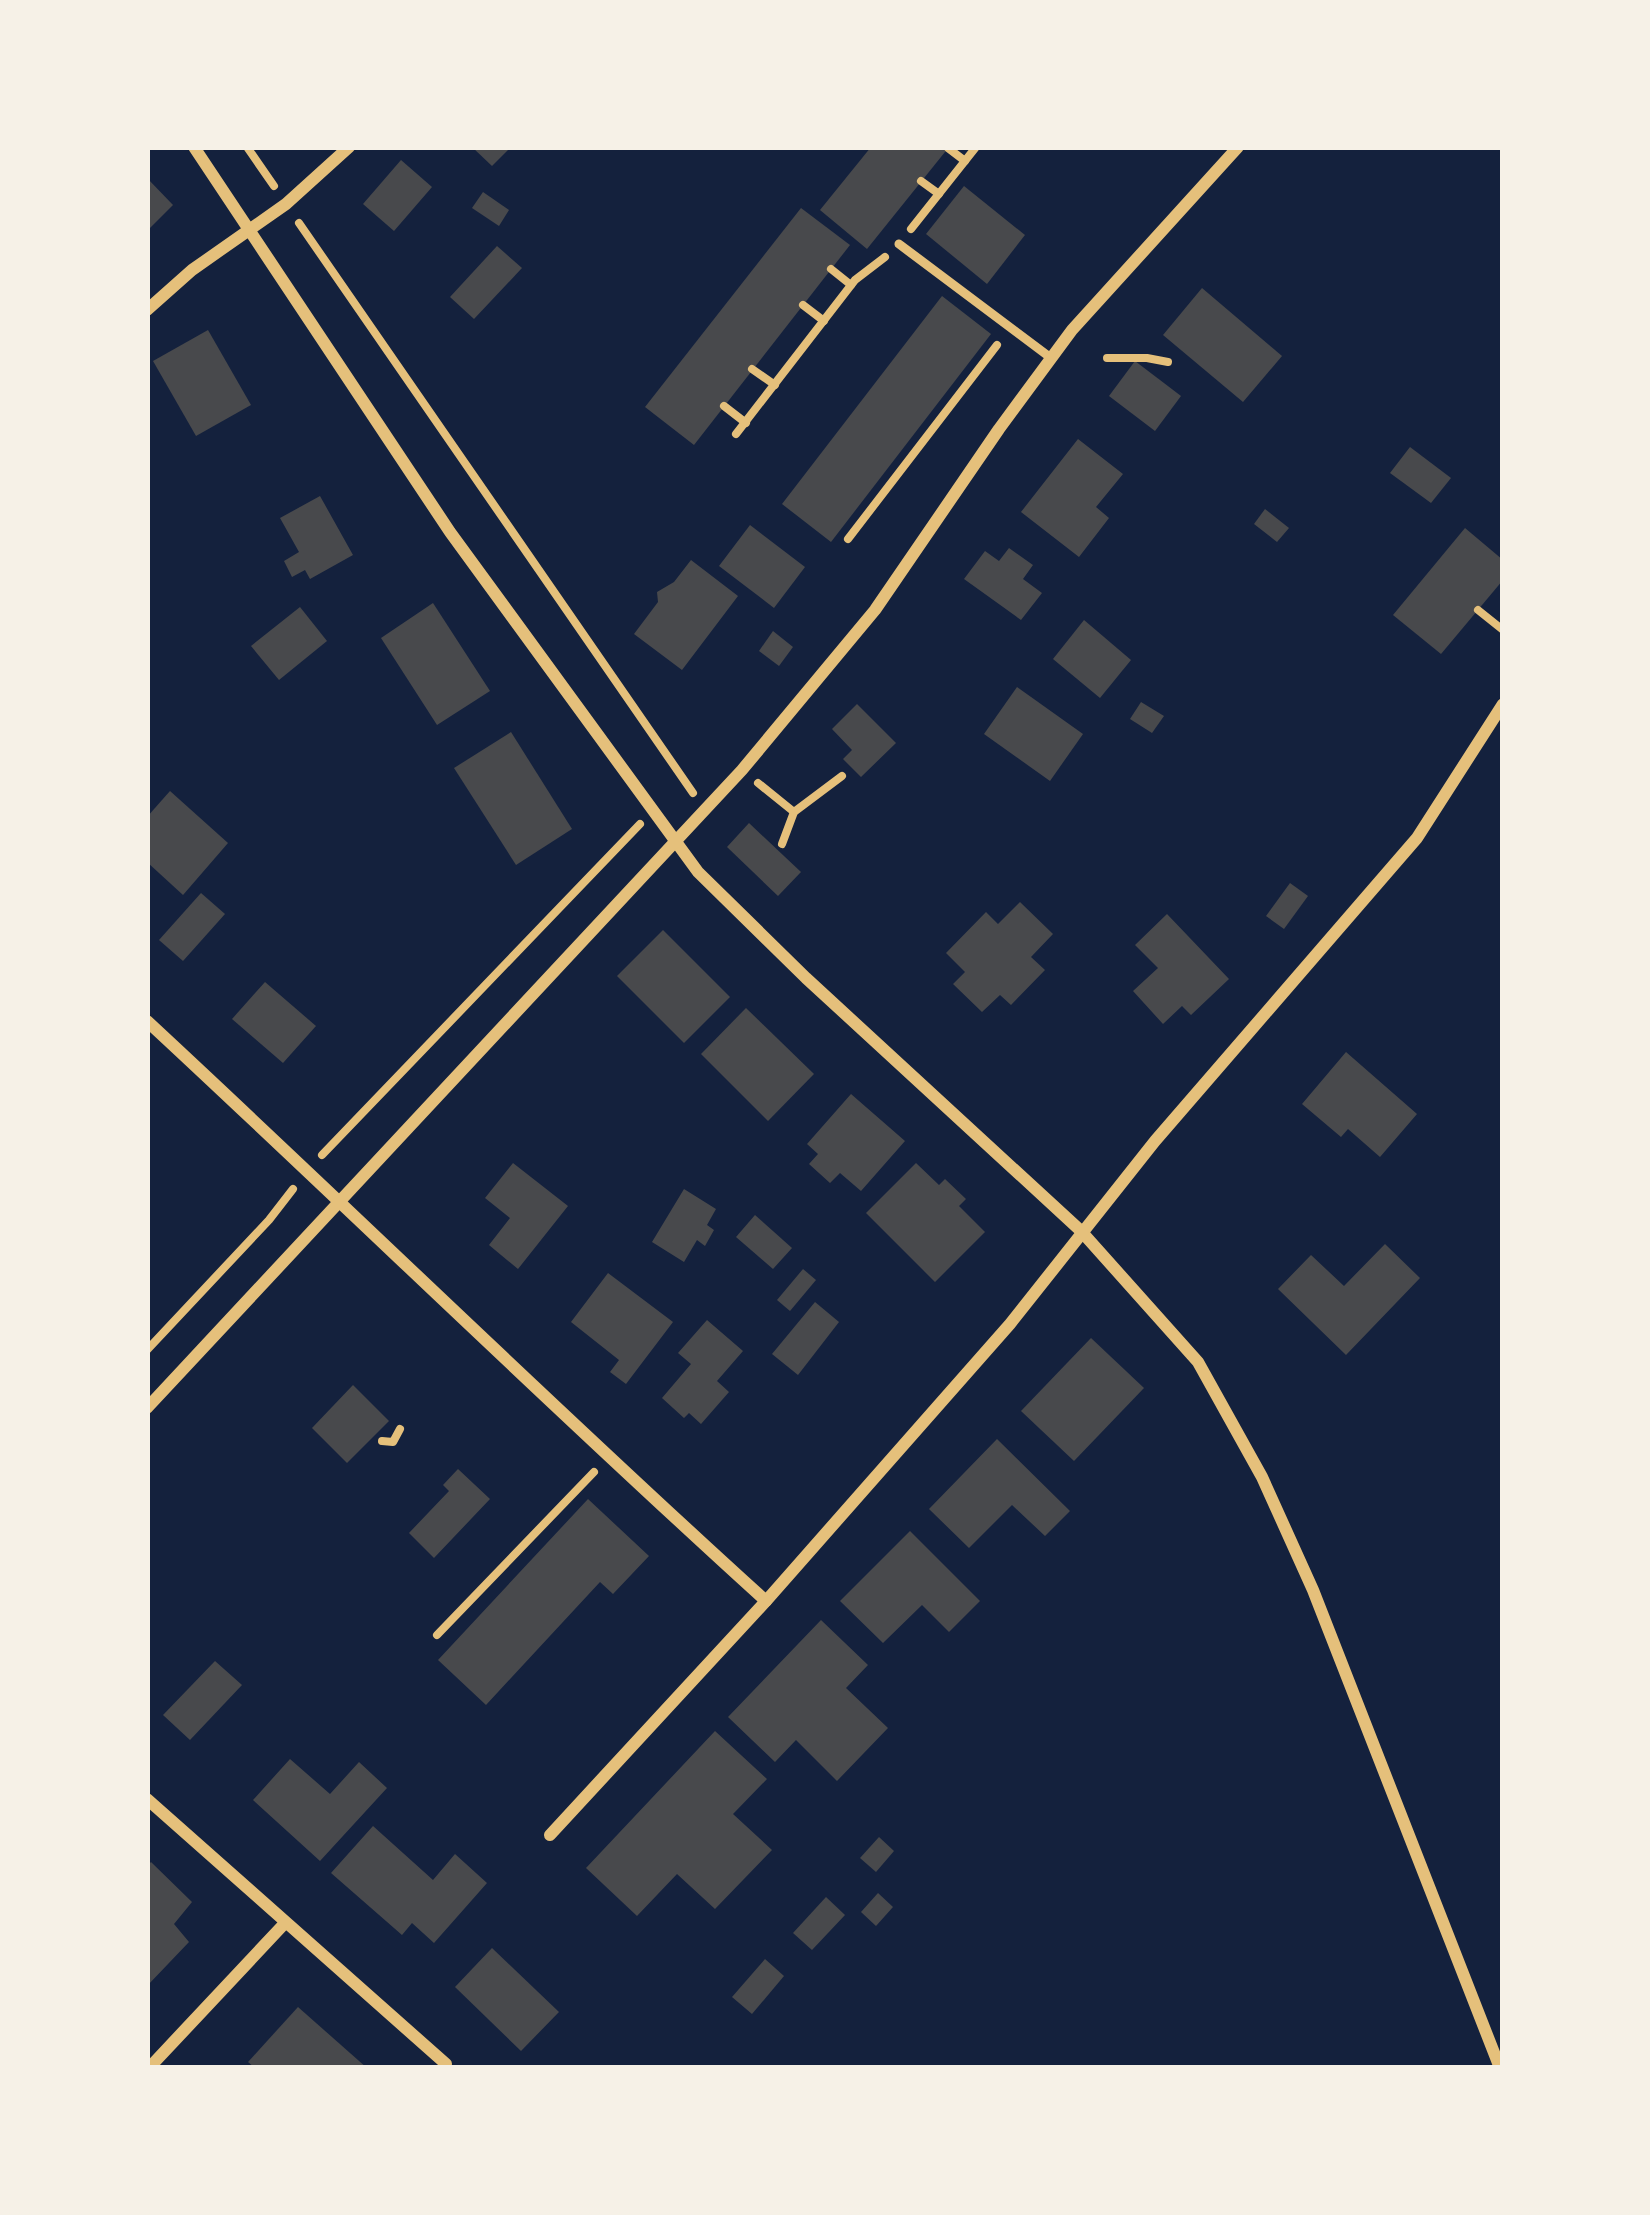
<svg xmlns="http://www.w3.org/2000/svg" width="1650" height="2215" font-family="Manrope,sans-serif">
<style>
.building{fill:#48494c}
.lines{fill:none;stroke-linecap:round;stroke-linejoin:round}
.path{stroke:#e5c07b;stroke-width:8}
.service{stroke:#e5c07b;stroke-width:9}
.minor{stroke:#e5c07b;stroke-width:12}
</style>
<rect width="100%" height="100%" fill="#14213d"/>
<g class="building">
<polygon points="472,147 511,147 492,166"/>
<polygon points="871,147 949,147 867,249 820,210"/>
<polygon points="401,160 432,187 394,231 363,204"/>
<polygon points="147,178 173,205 147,231"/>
<polygon points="964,186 1025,235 987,284 926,234"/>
<polygon points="483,192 509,210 499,226 472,208"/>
<polygon points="801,208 850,245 694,445 645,407"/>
<polygon points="497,246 522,268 474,319 450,297"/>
<polygon points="1202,288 1282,356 1243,402 1163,335"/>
<polygon points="942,296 991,334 831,542 782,504"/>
<polygon points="208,330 251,405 196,436 153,361"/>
<polygon points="1135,361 1181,396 1155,431 1109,396"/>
<polygon points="1078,439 1123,474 1096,507 1109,518 1079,557 1021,512"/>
<polygon points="1410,447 1451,478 1431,503 1390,473"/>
<polygon points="320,496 353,555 310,579 305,570 292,577 284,561 299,552 280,518"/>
<polygon points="1265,509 1289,528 1277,542 1254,524"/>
<polygon points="750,525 805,567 774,608 719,566"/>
<polygon points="1465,528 1503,560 1503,580 1441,654 1393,615"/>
<polygon points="1009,548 1033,565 1023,579 1042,593 1021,620 964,579 985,551 999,561"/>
<polygon points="691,560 738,596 682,670 634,634 658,602 657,592 674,582"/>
<polygon points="433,603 490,691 437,725 381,638"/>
<polygon points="300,607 327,641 279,680 251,646"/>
<polygon points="1084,620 1131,660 1100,698 1053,659"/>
<polygon points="773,631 793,647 779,666 759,651"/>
<polygon points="1017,687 1083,734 1050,781 984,734"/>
<polygon points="1141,702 1164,716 1152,733 1130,719"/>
<polygon points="857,704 896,743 861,777 843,759 852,750 832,729"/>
<polygon points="511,732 572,829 516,865 454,768"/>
<polygon points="170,791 228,843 183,895 147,862 147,817"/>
<polygon points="749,823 801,872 778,896 727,847"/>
<polygon points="1290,883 1308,896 1284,929 1266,916"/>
<polygon points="201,893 225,914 183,961 159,940"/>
<polygon points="1020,902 1053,934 1031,957 1045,970 1011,1005 1000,995 982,1012 953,984 965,972 946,953 986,912 998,924"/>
<polygon points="1167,914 1229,979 1191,1015 1182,1006 1163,1024 1133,991 1158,968 1135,945"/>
<polygon points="663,930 730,997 684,1043 617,976"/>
<polygon points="265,982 316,1026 283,1063 232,1019"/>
<polygon points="746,1008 814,1074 768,1121 701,1054"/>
<polygon points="1346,1052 1417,1114 1380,1157 1348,1129 1341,1137 1302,1104"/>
<polygon points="851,1094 905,1141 861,1191 840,1173 830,1183 809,1164 818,1154 807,1144"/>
<polygon points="513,1163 568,1206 518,1269 489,1245 510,1218 485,1198"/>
<polygon points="916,1163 939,1185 945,1179 966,1199 959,1206 985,1232 935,1282 866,1213"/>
<polygon points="684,1189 716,1209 707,1225 714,1230 705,1246 697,1240 684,1262 652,1242"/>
<polygon points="755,1215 792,1248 773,1269 736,1237"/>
<polygon points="1385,1244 1420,1278 1346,1355 1278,1289 1311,1255 1344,1286"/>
<polygon points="803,1269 816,1280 790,1311 777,1300"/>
<polygon points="608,1273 673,1322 626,1384 610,1372 619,1360 571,1322"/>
<polygon points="815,1302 839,1322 798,1375 772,1354"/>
<polygon points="707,1320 743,1351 717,1381 729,1392 701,1424 689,1413 684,1418 662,1398 691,1364 678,1353"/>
<polygon points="1091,1338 1144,1388 1074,1461 1021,1411"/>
<polygon points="353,1385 389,1421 347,1463 312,1428"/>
<polygon points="997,1439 1070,1511 1045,1536 1012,1505 969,1548 929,1509"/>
<polygon points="458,1469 490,1499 434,1558 409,1533 449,1491 443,1485"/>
<polygon points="588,1499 649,1556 613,1594 600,1582 486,1705 438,1660"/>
<polygon points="910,1531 980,1601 949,1632 922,1605 883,1643 840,1601"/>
<polygon points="821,1620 868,1665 846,1688 888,1728 837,1781 796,1740 775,1762 728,1717"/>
<polygon points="215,1661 242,1685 190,1740 163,1715"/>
<polygon points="715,1731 767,1779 733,1814 772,1850 715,1909 677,1874 637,1916 586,1868"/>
<polygon points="290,1759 330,1794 359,1762 387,1788 320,1861 253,1800"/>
<polygon points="373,1826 433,1880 455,1854 487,1883 434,1943 412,1923 402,1935 331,1873"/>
<polygon points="879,1837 894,1851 876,1872 860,1858"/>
<polygon points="151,1862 192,1902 174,1924 189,1942 147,1986 147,1866"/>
<polygon points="878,1893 893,1907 876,1926 861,1912"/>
<polygon points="826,1897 845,1915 812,1950 793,1933"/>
<polygon points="492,1948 559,2012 521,2051 455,1987"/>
<polygon points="765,1959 784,1976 752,2014 732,1997"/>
<polygon points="298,2007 367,2068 255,2068 248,2062"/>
</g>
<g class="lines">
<g class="path">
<polyline points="247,147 274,186"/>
<polyline points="948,148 965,161"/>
<polyline points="921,181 939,194"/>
<polyline points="299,223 693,793"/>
<polyline points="911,229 976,147"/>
<polyline points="831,269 851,285"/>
<polyline points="803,305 824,321"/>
<polyline points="1107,358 1147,358 1168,362"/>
<polyline points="752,369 775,385"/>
<polyline points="724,406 746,423"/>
<polyline points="736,434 855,280 885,257"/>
<polyline points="848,539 997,345"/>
<polyline points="1478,610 1503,630"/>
<polyline points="758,783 794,812"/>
<polyline points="782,844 794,812 842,776"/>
<polyline points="322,1155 640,824"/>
<polyline points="147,1350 269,1220 293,1189"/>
<polyline points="382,1441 393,1442 400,1429"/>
<polyline points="437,1635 594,1472"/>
</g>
<polyline class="service" points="899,244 1051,358"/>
<g class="minor">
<polyline points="194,147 450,532 698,872 806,978 1081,1231 1198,1362 1262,1477 1313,1590 1500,2068"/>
<polyline points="147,310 192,270 286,204 349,147"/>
<path d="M 147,1021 C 354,1213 556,1411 766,1601"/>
<polyline points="147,1408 742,770 875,610 999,429 1072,330 1238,147"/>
<polyline points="147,1799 446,2064"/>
<polyline points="550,1835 766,1601 1010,1324 1155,1141 1417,838 1503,704"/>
<polyline points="149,2068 285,1923"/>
</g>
</g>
<rect width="1650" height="2215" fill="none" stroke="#f6f1e7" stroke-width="300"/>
</svg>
